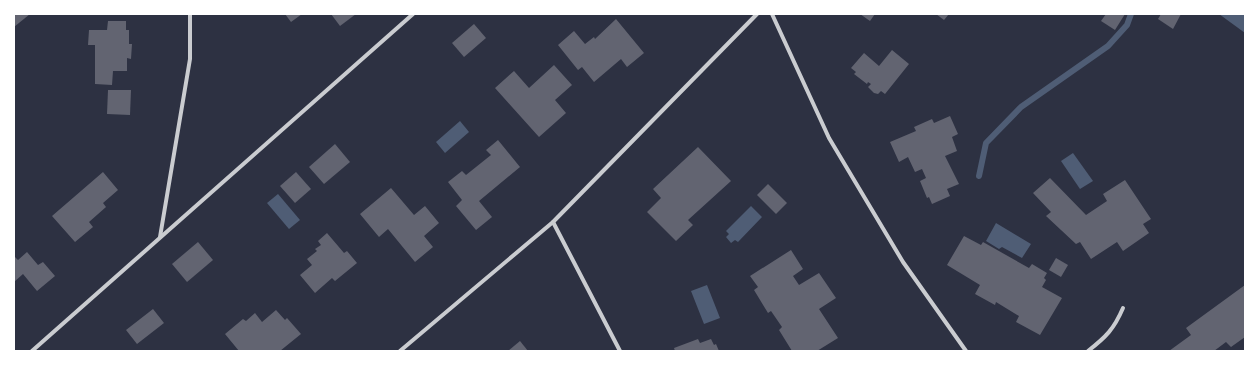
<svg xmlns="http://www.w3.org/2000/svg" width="1259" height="365" font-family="Quicksand,sans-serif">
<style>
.water{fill:#4f5d75}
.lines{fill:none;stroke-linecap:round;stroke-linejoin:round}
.stream{stroke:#4f5d75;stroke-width:6}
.building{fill:#626471}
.minor{stroke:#caccd0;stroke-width:4}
</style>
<rect width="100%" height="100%" fill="#2d3142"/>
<g class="water">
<polygon points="1219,14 1245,14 1245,33"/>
<polygon points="460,121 469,132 445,153 436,142"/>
<polygon points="1073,153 1093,181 1080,189 1061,161"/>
<polygon points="278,194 300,220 289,229 267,203"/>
<polygon points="751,206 762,217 738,242 735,240 731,243 726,237 729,234 726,231"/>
<polygon points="996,223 1031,244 1022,258 1002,247 999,249 986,241"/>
<polygon points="707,285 720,318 704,324 691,291"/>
</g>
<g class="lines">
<polyline class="stream" points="979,176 986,143 1021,107 1108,46 1127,25 1131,14"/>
</g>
<g class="building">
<polygon points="14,14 30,14 14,27"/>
<polygon points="285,14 302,14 291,22"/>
<polygon points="331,14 356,14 340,26"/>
<polygon points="860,14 875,14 870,21"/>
<polygon points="936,14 949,14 944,20"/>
<polygon points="1106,14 1125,14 1115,30 1101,21"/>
<polygon points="1161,14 1181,14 1173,29 1158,19"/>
<polygon points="616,19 644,53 627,67 621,59 594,82 582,67 578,70 558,45 574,31 585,44 594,37 595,39"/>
<polygon points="108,21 126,21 126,30 129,30 129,44 132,44 131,59 127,58 127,71 113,71 112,85 95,84 95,45 88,45 89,30 107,30"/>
<polygon points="474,24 486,38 464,57 452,43"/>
<polygon points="892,50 909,64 885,94 881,91 878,94 874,93 868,87 871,84 868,82 867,84 854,74 856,72 851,68 864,53 879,66"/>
<polygon points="554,65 572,85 555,100 566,113 539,137 495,88 514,71 529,88"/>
<polygon points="108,90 131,90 130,115 107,114"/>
<polygon points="950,116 958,134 952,137 957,151 945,156 959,184 947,189 950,196 932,204 929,197 927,198 920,181 926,178 922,169 915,172 908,157 899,162 890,142 916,131 914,127 932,119 934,123"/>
<polygon points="498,140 520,167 479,201 492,217 476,230 456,206 462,200 448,182 462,171 466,175 491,155 486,150"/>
<polygon points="335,144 350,162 324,184 309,167"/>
<polygon points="698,147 731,181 688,220 693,225 676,241 647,212 661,198 653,189"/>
<polygon points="103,172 118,190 103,203 106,207 89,222 93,227 75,242 52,216"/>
<polygon points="296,172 311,189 295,203 280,186"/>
<polygon points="1050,178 1086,215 1107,201 1103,194 1125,180 1151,219 1143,224 1149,233 1123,251 1117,242 1091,259 1080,242 1076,244 1046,216 1051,212 1033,193"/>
<polygon points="768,184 787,203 776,214 757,195"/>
<polygon points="391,188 414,215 425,206 439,223 424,236 433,247 415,262 388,229 379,237 360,214"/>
<polygon points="327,233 344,253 347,251 357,263 335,281 332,278 315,293 300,275 312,265 307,259 317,251 315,249 321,245 318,241"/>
<polygon points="964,236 981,245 983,242 1029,268 1032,264 1047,273 1044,278 1046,280 1042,287 1062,298 1040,335 1016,322 1019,316 996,302 995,305 975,294 980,285 947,265"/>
<polygon points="198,242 213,260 187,282 172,264"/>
<polygon points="791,250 803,269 793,276 799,285 819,273 836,298 819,309 838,338 817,351 792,351 779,330 782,327 771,311 768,313 754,290 758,287 750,276"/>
<polygon points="27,252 38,265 43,262 55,276 37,291 23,274 14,282 14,258 15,257 18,260"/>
<polygon points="1056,258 1068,265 1061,277 1049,270"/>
<polygon points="1245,285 1245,337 1231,347 1226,342 1214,351 1169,351 1191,335 1186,328"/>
<polygon points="153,309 164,323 137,344 126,330"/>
<polygon points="276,310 285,320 287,318 301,334 280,351 239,351 225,334 243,319 246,321 255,313 262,322"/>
<polygon points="698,339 700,343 711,339 714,345 716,344 719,351 675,351 674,348"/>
<polygon points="520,341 528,351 508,351"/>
</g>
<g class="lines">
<g class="minor">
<polyline points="772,14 829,138 903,262 966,351"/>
<polyline points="553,222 620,351"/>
<polyline points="160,237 190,59 190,14"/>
<polyline points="32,351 413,14"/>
<polyline points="400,351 553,222 757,14"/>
<path d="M 1088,351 C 1106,337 1114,329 1123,308"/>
</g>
</g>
<rect width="1259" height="365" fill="none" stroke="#ffffff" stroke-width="30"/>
</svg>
